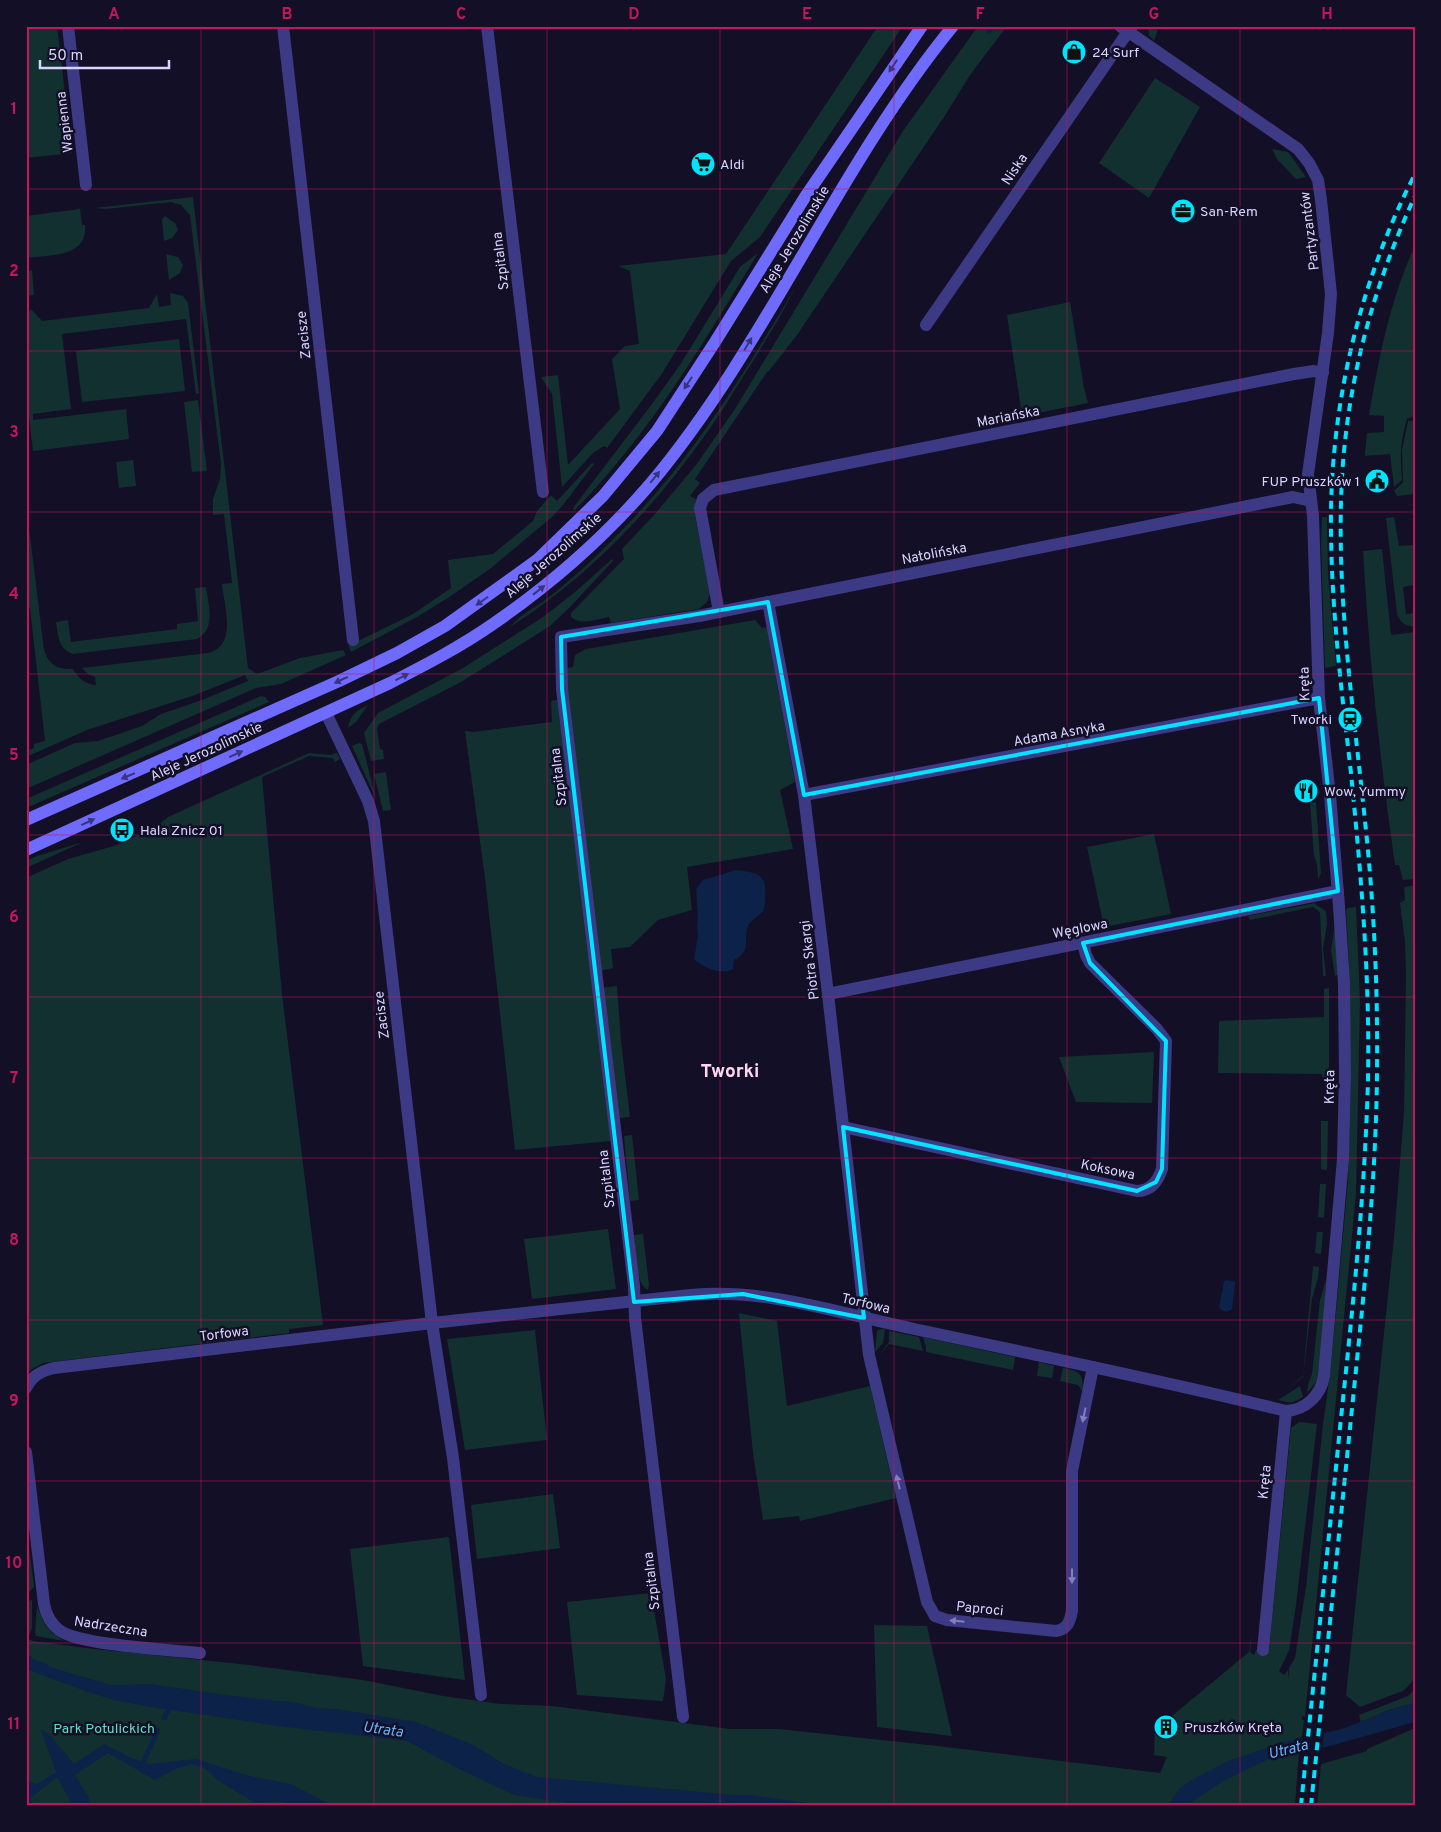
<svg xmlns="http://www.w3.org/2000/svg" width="1441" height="1832" font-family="Overpass,sans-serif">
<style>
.green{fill:#12302f}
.water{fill:#0c2248}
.pier{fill:#130f26}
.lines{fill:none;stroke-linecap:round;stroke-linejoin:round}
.stream{stroke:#0c2248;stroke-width:5}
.street{stroke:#3d3a85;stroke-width:12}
.secondary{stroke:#6f6bff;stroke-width:12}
.rail{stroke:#00e5ff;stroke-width:4;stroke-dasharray:8 6;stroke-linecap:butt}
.oneway{fill:#38347d}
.oneway2{fill:#837fbc}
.marked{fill:none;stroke:#00e5ff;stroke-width:4;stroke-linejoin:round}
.grid{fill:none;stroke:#c2185b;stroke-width:1;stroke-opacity:0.55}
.labels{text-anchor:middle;stroke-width:5;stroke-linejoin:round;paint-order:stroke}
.poi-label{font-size:14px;fill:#d9d4ff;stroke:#130f26;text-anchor:start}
.street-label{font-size:14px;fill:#d9d4ff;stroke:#130f26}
.park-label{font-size:14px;fill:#5fe0c0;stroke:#130f26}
.water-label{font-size:15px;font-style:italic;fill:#62b6ff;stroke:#130f26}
.district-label{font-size:19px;font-weight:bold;fill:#ffd6f0;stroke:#130f26}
.neatline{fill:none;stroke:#c2185b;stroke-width:2}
.grid-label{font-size:16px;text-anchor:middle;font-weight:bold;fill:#c2185b}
</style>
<rect width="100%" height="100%" fill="#130f26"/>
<g class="green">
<polygon points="26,26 57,26 72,153 26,158"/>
<polygon points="878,26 903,26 760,237 731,261 661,375 607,448 604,446 593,453 562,487 552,394 541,377 558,375 568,465 620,409 612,359 625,346 639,344 630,271 618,266 726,254"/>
<path d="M 978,26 L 1007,26 L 970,75 L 946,114 L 797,335 L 769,371 L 767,372 L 695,479 L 700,483 L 690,496 L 696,499 L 695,515 L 710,593 L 707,602 L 699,609 L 611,623 L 609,617 C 597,619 580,626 571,617 L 571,613 L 624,559 L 622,549 L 655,514 L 696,465 L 735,409 L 903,131 Z"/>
<polygon points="1148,26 1159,26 1154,41 1149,35"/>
<polygon points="1155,78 1200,107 1149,198 1099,163"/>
<polygon points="1272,149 1288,152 1306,177 1296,179 1277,159"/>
<path d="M 193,197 L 248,668 L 257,674 L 300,658 L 343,650 L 346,655 L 281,684 L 256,688 L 26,789 L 26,765 L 75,743 L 98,741 L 142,726 L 161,714 L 202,700 L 248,681 L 245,675 L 195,695 L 87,730 L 26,757 L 26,751 L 34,748 L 34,744 L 45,741 L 30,608 L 26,608 L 26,503 L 44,650 C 49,665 58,670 73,669 C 79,679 85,684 96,685 L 95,677 L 88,674 L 82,668 L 208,653 C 238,645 224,607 222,584 L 232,583 L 224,514 L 213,515 L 213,499 L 220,479 L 221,464 L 190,215 L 181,205 L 171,202 L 106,209 L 94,208 Z"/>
<path d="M 80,209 L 82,225 L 85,225 C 88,258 48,255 26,258 L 26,216 Z"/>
<polygon points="165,216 175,223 178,230 172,238 164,241 162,219"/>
<path d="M 1415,246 L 1415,283 L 1412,286 L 1415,287 L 1413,330 L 1415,349 L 1415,416 L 1407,419 C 1400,442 1400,457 1402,480 L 1394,487 L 1390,454 L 1365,456 L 1365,453 L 1367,433 L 1384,432 L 1384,416 L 1369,415 C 1379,358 1390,299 1415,246 Z"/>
<path d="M 758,253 C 703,344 649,435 574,511 L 573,508 L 649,408 L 680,365 L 740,267 Z"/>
<polygon points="166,254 178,257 183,265 180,273 169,280"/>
<polygon points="32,270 34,295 26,296 26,272"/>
<path d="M 795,288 C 779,320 760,350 741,380 C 730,397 720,415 708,431 C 655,507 589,577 510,627 C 518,616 536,607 548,598 C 576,576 602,551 626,526 C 694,456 745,371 795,288 Z"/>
<polygon points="170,293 183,296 188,303 199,393 196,394 186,319 62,334 71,409 33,414 33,420 126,409 129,439 33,451 26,394 26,311 32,310 42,321 149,308 157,294 159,307 171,305"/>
<polygon points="1070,302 1084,388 1088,403 1022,416 1007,315"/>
<polygon points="179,339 185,391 82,402 76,351"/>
<polygon points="198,400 207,471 192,472 184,402"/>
<polygon points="1408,421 1415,421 1415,494 1397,496 1394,491 1403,482 1402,450"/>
<polygon points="133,460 136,486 119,488 116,462"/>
<polygon points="592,463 594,464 563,505 552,517 491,568 451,596 417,617 351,652 348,646 413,614 451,588 448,560 493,554 533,521 537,511 551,495 557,501"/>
<polygon points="1322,517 1327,517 1328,574 1336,666 1325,668 1321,544"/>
<path d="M 1394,517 L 1399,546 L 1414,545 L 1415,585 L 1403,587 L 1406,614 L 1415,613 L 1415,626 C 1406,627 1399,622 1397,613 L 1386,518 Z"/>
<path d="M 1382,549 L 1391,635 L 1415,632 L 1415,879 L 1403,880 L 1399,865 L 1395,865 C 1380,761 1369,657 1363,551 Z"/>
<polygon points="612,559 613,561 569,608 550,626 461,682 379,724 377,729 380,749 383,750 384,759 371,761 364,733 378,713 463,668 543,617 575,592"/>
<path d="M 206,587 C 208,605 217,628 197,639 L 73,654 C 58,649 58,635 56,622 L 68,620 L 71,642 L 177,629 L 177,624 L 198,621 L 195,588 Z"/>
<polygon points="755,620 762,628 767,627 795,782 780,790 793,849 687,867 692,910 658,920 630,947 611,949 613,968 600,971 567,702 567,668 573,667 575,655 586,649"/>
<polygon points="261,696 265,697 269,702 26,808 26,799"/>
<polygon points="560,699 611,1141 515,1150 485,878 465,731 473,732 552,722 551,701"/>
<path d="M 368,705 L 356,722 L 348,728 C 350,715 357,710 368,705 Z"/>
<polygon points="359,743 362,744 376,799 352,746"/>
<polygon points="309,753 331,755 337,753 340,759 335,762 333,758 309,756 262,777 282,994 323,1325 289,1329 289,1333 43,1363 32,1369 26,1375 26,878 68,859 117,845 154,828 168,817"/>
<polygon points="386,772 391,810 383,811 374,774"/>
<polygon points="1316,802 1321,873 1318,879 1317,864 1314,856 1310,803"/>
<polygon points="1154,834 1171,914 1104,927 1087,847"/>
<polygon points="83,842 26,868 26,861 37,856"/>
<polygon points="1415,885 1415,1679 1403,1691 1360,1707 1346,1695 1394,1238 1404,1112 1406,975 1405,942 1400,903 1405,900 1404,887"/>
<polygon points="1315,903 1316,905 1326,911 1327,924 1323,949 1326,976 1323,976 1320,912 1313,907 1250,920 1248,916"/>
<polygon points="1356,907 1360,1001 1356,1194 1305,1717 1302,1716 1302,1720 1304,1720 1302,1737 1300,1738 1295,1806 26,1806 26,1601 32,1600 32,1628 28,1639 33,1641 86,1648 240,1664 363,1680 443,1696 501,1704 553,1706 730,1729 778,1729 938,1746 1160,1773 1167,1757 1154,1755 1155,1730 1249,1652 1252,1633 1250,1652 1254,1655 1256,1650 1269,1651 1291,1428 1299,1422 1317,1424 1296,1605 1289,1651 1279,1671 1284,1675 1288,1670 1289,1679 1289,1668 1295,1658 1306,1587 1323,1424 1331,1367 1348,1181 1351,1080 1349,961 1346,910 1348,908"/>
<polygon points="1335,924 1339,974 1335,976 1331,950"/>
<polygon points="617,986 621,1041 630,1117 618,1118 602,988"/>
<polygon points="1329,988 1329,1077 1322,1077 1322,1074 1218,1073 1219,1021 1324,1017 1324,989"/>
<polygon points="1154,1052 1152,1103 1076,1102 1059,1057"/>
<polygon points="1321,1121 1328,1121 1327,1170 1321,1169"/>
<polygon points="632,1135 639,1200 630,1201 624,1136"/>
<polygon points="1320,1184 1326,1184 1324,1218 1318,1217"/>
<polygon points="608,1229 616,1289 532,1299 524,1239"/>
<polygon points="1317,1232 1323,1232 1321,1254 1315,1253"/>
<path d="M 643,1234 L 649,1285 L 648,1290 C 634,1283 636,1249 634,1235 Z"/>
<polygon points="1313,1266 1319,1267 1318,1278 1312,1299 1303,1377 1287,1388 1303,1376"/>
<polygon points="1327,1268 1321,1363 1317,1381 1307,1393 1308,1385 1312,1374 1320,1300 1326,1279"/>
<polygon points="739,1313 777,1321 787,1406 870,1386 896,1498 800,1521 799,1516 763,1520 753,1453"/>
<polygon points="882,1329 885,1329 883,1343 875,1352 877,1332 878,1330"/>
<polygon points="535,1330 547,1440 465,1450 447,1339"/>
<polygon points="889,1331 919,1337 923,1351 889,1344 879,1356 889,1342"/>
<polygon points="923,1337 1015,1357 1013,1370 926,1352 926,1347"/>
<polygon points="1039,1362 1054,1366 1052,1378 1037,1376"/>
<path d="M 1063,1368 C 1078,1371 1085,1373 1082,1391 L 1078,1385 L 1060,1381 Z"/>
<path d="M 1300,1386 L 1303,1397 C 1291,1404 1291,1403 1278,1400 Z"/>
<polygon points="553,1494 560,1548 477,1559 471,1505"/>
<polygon points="26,1523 34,1587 26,1596"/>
<polygon points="449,1537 465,1680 363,1666 350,1549"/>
<polygon points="651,1593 666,1679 663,1701 577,1695 567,1602"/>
<path d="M 37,1606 C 44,1624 47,1631 64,1641 L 36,1636 L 35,1632 Z"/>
<polygon points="874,1625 927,1626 952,1736 877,1727"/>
<polygon points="1415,1689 1415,1703 1389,1710 1361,1723 1359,1715 1408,1696"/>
<polygon points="1415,1728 1415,1806 1317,1806 1321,1764 1367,1751 1367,1749"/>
</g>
<g class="water">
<path d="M 736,870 C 754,872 768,873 765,896 C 765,900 765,907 763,911 C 759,916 753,919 749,924 C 741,938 754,950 734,960 L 733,969 C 722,976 702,967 694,959 L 698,935 L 697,925 L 698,917 L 696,889 L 703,880 Z"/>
<polygon points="1226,1280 1235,1282 1235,1285 1232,1309 1227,1312 1221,1310 1219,1307 1224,1282"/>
<polygon points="26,1653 35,1660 45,1663 50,1667 111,1685 150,1684 233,1696 298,1703 316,1708 337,1709 416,1722 473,1745 504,1764 537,1777 734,1795 750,1795 830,1806 588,1806 514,1795 455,1767 407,1741 279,1726 151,1707 114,1700 88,1692 26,1669"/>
<polygon points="1415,1703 1415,1722 1330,1746 1269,1759 1223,1781 1186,1806 1167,1806 1180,1788 1190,1781 1228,1761 1285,1742 1342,1729 1389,1710"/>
<polygon points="41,1730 48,1733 74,1764 104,1744 131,1758 149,1764 196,1759 249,1776 291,1784 333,1806 298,1806 277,1801 255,1803 216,1779 206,1769 192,1764 175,1769 155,1780 108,1753 75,1775 89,1798 90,1806 73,1806 57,1777 30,1798 35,1806 26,1806 26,1781 37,1784 56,1772"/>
</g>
<polygon class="pier" points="1324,1730 1322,1750 1301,1754 1303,1735"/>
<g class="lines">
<g class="stream">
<polyline points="989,31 992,26"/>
<polyline points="164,1718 171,1705"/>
<polyline points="142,1765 158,1730"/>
</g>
<g class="street">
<polyline points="68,26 86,185"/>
<polyline points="283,26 353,640"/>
<polyline points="487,26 543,492"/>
<polyline points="926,325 1132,26"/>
<path d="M 768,602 L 804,795 L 828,994 L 869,1355 L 927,1602 L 935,1616 L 947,1620 L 1056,1631 C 1068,1629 1070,1621 1072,1611 L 1072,1471 L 1093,1367"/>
<polyline points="719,612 700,508 703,499 714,490 1294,374 1314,371 1323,373"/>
<polyline points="326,713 368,801 374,821 432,1323 453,1458 481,1695"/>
<polyline points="804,795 1319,698"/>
<polyline points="828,994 1338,891"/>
<path d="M 843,1127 L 1137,1191 C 1151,1191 1158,1181 1162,1169 L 1166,1041 L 1157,1029 L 1090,963 L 1086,955 L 1083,943"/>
<path d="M 26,1388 C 32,1376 41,1371 54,1368 L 432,1323 L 691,1295 C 765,1288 838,1313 910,1328 C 1035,1355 1162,1380 1286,1411 C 1306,1410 1321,1395 1324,1376 L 1343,1159 L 1345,1075 L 1344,983 L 1339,906 L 1330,795 L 1319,698 L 1313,516 L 1308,474 L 1328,333 L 1331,294 L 1321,200 L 1318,180 L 1309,163 L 1298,149 L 1120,26"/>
<path d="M 26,1452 L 44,1604 C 46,1614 51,1624 59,1630 C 78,1645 171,1650 200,1653"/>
<polyline points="1263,1650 1286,1411"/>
<polyline points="683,1717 635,1318 634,1286 562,689 561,637 699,616 1293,497 1311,501"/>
</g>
<g class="secondary">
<polyline points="26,820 339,681 397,653 445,626 537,560 603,496 657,431 715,342 805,197 922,26"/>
<path d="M 26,850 L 390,683 C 425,665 460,647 493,624 C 551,584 605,537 651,483 C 768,343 837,168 953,26"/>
</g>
<g class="rail">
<path d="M 1301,1806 C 1314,1677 1328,1547 1341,1418 C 1353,1305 1365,1193 1368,1079 C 1370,977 1361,875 1351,773 C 1341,686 1330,598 1331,509 C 1333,394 1362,277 1415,174"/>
<path d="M 1311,1806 C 1325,1670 1339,1535 1353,1399 C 1364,1291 1376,1183 1377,1074 C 1378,989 1374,905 1365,821 C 1353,702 1334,583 1343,463 C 1350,371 1376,280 1415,196"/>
</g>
</g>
<defs><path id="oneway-solid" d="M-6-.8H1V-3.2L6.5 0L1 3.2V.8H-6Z" transform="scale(1.25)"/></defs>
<g class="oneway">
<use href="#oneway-solid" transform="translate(893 66) rotate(124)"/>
<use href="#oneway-solid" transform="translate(748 344) rotate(-59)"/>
<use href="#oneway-solid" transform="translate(688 383) rotate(123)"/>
<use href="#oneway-solid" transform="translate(655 477) rotate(-51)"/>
<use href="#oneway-solid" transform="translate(539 590) rotate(-38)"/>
<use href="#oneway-solid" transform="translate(482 601) rotate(145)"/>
<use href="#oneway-solid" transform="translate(402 677) rotate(-27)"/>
<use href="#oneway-solid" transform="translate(341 680) rotate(155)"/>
<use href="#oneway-solid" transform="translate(236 754) rotate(-24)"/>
<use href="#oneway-solid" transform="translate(128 776) rotate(157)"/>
<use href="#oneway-solid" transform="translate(88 822) rotate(-25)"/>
</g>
<g class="oneway2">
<use href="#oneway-solid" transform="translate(1084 1415) rotate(102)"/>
<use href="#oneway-solid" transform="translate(898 1482) rotate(-104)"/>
<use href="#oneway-solid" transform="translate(1072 1576) rotate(90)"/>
<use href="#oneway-solid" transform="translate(957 1621) rotate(-174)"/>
</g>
<path class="marked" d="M 768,602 L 804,795 L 1319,698 L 1338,891 L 1083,943 L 1090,963 L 1166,1041 L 1162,1169 L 1156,1182 L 1137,1191 L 843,1127 L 864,1318 L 743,1294 L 634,1302 L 562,689 L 561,637 Z"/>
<path class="grid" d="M 201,26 L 201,1806M 374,26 L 374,1806M 547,26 L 547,1806M 720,26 L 720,1806M 894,26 L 894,1806M 1067,26 L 1067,1806M 1240,26 L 1240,1806M 26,189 L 1415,189M 26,351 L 1415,351M 26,512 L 1415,512M 26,674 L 1415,674M 26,835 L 1415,835M 26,997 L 1415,997M 26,1158 L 1415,1158M 26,1320 L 1415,1320M 26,1481 L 1415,1481M 26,1643 L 1415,1643"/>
<defs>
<symbol id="shop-disc" viewBox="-11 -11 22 22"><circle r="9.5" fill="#00e5ff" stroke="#130f26"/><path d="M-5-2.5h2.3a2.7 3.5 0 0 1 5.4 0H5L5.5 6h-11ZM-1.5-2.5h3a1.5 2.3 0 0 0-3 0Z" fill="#111"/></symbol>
<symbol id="supermarket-disc" viewBox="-11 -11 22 22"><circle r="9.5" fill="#00e5ff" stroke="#130f26"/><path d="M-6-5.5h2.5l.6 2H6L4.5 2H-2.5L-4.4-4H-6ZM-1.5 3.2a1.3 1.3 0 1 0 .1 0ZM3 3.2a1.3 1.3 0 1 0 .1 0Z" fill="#111"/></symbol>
<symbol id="office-disc" viewBox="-11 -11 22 22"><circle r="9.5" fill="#00e5ff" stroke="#130f26"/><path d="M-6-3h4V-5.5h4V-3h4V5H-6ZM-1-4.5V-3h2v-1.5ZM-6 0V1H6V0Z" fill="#111"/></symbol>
<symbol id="civic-disc" viewBox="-11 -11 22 22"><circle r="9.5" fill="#00e5ff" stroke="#130f26"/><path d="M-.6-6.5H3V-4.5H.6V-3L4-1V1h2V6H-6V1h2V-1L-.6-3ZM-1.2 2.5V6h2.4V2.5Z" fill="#111"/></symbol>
<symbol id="station-disc" viewBox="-11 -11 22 22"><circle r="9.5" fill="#00e5ff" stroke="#130f26"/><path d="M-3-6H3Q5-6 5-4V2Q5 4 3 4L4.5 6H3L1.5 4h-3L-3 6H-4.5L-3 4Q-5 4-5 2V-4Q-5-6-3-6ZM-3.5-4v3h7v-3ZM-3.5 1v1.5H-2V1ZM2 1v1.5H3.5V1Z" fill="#111"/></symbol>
<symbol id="restaurant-disc" viewBox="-11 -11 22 22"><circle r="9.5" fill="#00e5ff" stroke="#130f26"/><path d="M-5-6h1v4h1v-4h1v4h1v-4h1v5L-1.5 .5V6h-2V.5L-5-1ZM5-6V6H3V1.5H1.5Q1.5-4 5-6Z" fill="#111"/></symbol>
<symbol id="bus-disc" viewBox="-11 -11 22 22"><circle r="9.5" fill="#00e5ff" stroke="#130f26"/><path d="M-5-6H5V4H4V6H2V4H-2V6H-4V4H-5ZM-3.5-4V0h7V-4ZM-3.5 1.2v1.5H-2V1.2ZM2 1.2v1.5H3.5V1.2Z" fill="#111"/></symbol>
<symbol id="building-disc" viewBox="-11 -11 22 22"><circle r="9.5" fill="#00e5ff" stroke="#130f26"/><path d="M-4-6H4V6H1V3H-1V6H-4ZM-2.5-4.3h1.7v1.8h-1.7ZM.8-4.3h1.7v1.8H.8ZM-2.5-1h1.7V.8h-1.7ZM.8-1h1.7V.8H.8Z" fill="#111"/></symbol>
</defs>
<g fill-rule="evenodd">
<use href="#shop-disc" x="1060" y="38" width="28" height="28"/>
<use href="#supermarket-disc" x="689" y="150" width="28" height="28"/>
<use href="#office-disc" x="1169" y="197" width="28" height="28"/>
<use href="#civic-disc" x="1363" y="467" width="28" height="28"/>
<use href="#station-disc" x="1336" y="705" width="28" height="28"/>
<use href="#restaurant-disc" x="1292" y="777" width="28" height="28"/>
<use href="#bus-disc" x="108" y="816" width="28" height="28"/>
<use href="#building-disc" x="1152" y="1713" width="28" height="28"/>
</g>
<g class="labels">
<g class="poi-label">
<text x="1092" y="57">24 Surf</text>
<text x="720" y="169">Aldi</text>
<text x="1200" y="216">San-Rem</text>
<text x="1360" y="486" text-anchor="end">FUP Pruszków 1</text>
<text x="1332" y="724" text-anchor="end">Tworki</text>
<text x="1324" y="796">Wow, Yummy</text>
<text x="140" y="835">Hala Znicz 01</text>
<text x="1184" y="1732">Pruszków Kręta</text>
</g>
<g class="street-label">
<text transform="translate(64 122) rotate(-97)" y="5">Wapienna</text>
<text transform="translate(1014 169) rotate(-56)" y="5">Niska</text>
<text transform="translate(1309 231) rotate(-97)" y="5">Partyzantów</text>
<text transform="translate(794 239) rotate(-59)" y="5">Aleje Jerozolimskie</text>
<text transform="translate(500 261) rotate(-97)" y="5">Szpitalna</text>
<text transform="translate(303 335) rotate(-96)" y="5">Zacisze</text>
<text transform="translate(1008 416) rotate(-11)" y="5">Mariańska</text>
<text transform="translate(934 553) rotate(-11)" y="5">Natolińska</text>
<text transform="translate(553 555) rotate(-41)" y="5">Aleje Jerozolimskie</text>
<text transform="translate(1304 684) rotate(-92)" y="5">Kręta</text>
<text transform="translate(1059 733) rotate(-10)" y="5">Adama Asnyka</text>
<text transform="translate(206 751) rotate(-25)" y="5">Aleje Jerozolimskie</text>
<text transform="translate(558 777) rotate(-97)" y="5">Szpitalna</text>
<text transform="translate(1080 928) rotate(-11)" y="5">Węglowa</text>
<text transform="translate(809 960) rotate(-97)" y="5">Piotra Skargi</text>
<text transform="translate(381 1015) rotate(-97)" y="5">Zacisze</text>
<text transform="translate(1329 1087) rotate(-89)" y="5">Kręta</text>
<text transform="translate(1108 1169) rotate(12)" y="5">Koksowa</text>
<text transform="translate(606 1179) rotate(-97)" y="5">Szpitalna</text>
<text transform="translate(866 1303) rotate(13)" y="5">Torfowa</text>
<text transform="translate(224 1333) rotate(-7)" y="5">Torfowa</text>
<text transform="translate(1264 1482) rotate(-84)" y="5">Kręta</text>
<text transform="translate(651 1581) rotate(-97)" y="5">Szpitalna</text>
<text transform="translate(980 1608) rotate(6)" y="5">Paproci</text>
<text transform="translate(111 1626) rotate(9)" y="5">Nadrzeczna</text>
</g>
<g class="park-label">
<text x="104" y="1733">Park Potulickich</text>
</g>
<g class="water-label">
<text transform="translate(383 1729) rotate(8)" y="5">Utrata</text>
<text transform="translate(1288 1749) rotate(-14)" y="5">Utrata</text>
</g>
<g class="district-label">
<text x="730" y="1077">Tworki</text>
</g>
</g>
<rect width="1441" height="1832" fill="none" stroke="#130f26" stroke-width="55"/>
<path d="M40 60v8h129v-8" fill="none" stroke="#d9d4ff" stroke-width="2.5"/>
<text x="48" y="60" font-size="15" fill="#d9d4ff" stroke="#130f26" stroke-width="4" paint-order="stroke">50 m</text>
<rect x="28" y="28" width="1386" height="1776" class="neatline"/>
<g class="grid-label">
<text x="114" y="19">A</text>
<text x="287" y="19">B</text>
<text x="461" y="19">C</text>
<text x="634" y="19">D</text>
<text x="807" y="19">E</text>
<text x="980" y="19">F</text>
<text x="1154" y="19">G</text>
<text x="1327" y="19">H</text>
<text x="14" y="114">1</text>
<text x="14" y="276">2</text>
<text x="14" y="437">3</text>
<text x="14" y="599">4</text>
<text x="14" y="760">5</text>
<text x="14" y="922">6</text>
<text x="14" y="1083">7</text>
<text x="14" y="1245">8</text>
<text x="14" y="1406">9</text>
<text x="14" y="1568">10</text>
<text x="14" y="1729">11</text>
</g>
</svg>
